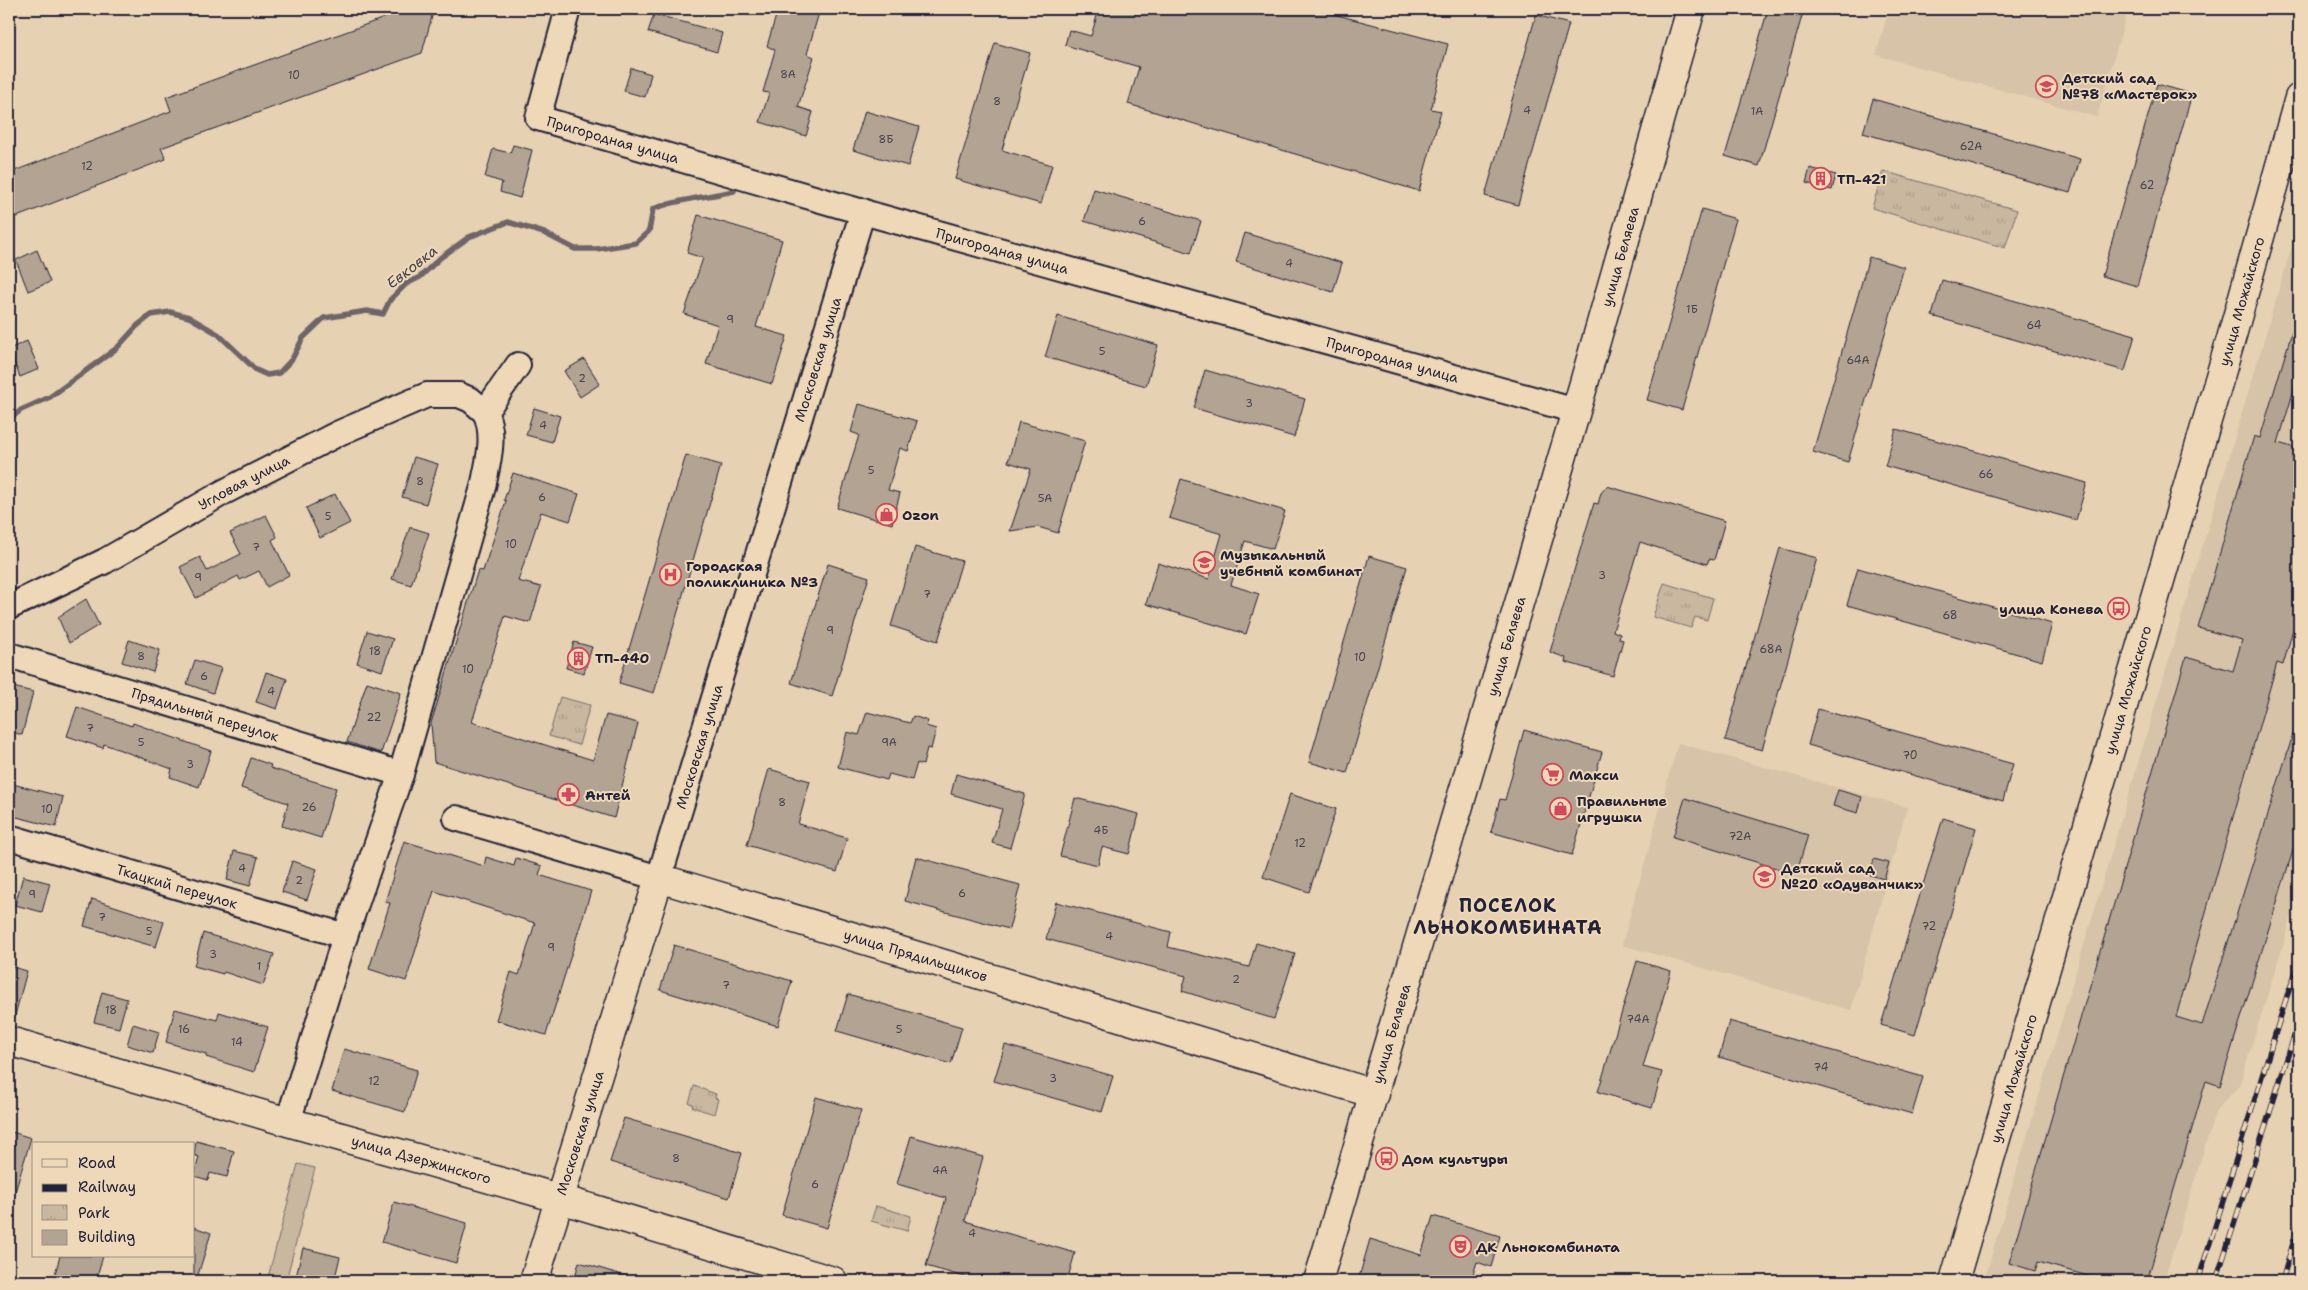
<svg xmlns="http://www.w3.org/2000/svg" width="2308" height="1290" font-family="'Shantell Sans',sans-serif">
<style>
.built{fill:#d6c3a8}
.green{fill:#c9b7a0;stroke:#766c6e}
.park{fill:url(#park-tufts);stroke:#766c6e}
.lines{fill:none;stroke-linecap:round;stroke-linejoin:round}
.stream{stroke:#6e6569;stroke-width:5.5}
.building{fill:#b2a392;stroke:#22223b}
.street-casing{stroke:#22223b;stroke-width:28}
.secondary-casing{stroke:#22223b;stroke-width:31}
.street{stroke:#eed8b7;stroke-width:24}
.secondary{stroke:#eed8b7;stroke-width:28}
.rail-casing{stroke:#22223b;stroke-width:5.5}
.rail{stroke:#eed8b7;stroke-width:4;stroke-dasharray:11;stroke-linecap:butt}
.labels{text-anchor:middle;stroke-width:4;stroke-linejoin:round;paint-order:stroke}
.number-label{font-size:11px;fill:#464251}
.poi-label{font-size:14px;font-weight:bold;fill:#22223b;stroke:#eed8b7;text-anchor:start}
.street-label{font-size:14px;fill:#22223b;stroke:#eed8b7}
.water-label{font-size:15px;font-style:italic;fill:#484452;stroke:#eed8b7}
.district-label{font-size:19px;font-weight:bold;letter-spacing:1px;fill:#22223b;stroke:#eed8b7}
</style>
<defs>
<pattern id="park-tufts" width="24" height="20" patternUnits="userSpaceOnUse" patternTransform="scale(1.25)"><rect width="24" height="20" fill="#c9b7a0"/><path d="M3 7l-1-3M5 7V3M7 7l1-3M15 17l-1-3M17 17v-4M19 17l1-3" fill="none" stroke="#ac9d8b"/></pattern>
</defs>
<rect width="100%" height="100%" fill="#e6d1b2"/>
<filter id="ink" filterUnits="userSpaceOnUse"><feTurbulence type="fractalNoise" baseFrequency=".02" numOctaves="2"/><feDisplacementMap in="SourceGraphic" scale="10" xChannelSelector="R" yChannelSelector="G"/><feConvolveMatrix kernelMatrix="1 2 1 2 8 2 1 2 1" color-interpolation-filters="sRGB"/></filter>
<g filter="url(#ink)">
<g class="built">
<polygon points="1889,9 2128,9 2097,117 1876,55"/>
<polygon points="2299,222 2299,894 2239,1086 2216,1110 2164,1281 1984,1281"/>
<polygon points="1678,743 1907,807 1851,1010 1622,945"/>
</g>
<polygon class="green" points="298,1164 315,1168 286,1281 267,1281"/>
<g class="park">
<polygon points="1883,171 2017,210 2005,248 1872,208"/>
<polygon points="1664,583 1713,598 1707,620 1695,617 1691,628 1653,617"/>
<polygon points="560,697 590,705 579,745 549,736"/>
<polygon points="694,1086 716,1094 715,1098 718,1099 714,1114 692,1107 693,1104 689,1103"/>
<polygon points="876,1206 911,1216 907,1231 871,1221"/>
</g>
<g class="lines">
<path class="stream" d="M 9,420 L 21,410 L 50,397 L 117,348 L 137,326 L 151,315 L 170,312 L 189,317 L 218,334 L 256,370 L 267,375 L 279,373 L 292,359 L 303,338 L 324,318 L 367,311 L 383,314 L 390,300 L 406,284 L 420,277 L 440,258 L 469,237 L 508,222 L 544,233 L 575,249 L 597,249 L 636,243 L 649,231 L 653,209 C 679,199 707,197 734,191"/>
</g>
<g class="building">
<polygon points="386,9 434,9 422,53 161,148 166,159 9,220 9,173 171,111 166,97 384,18"/>
<polygon points="778,9 820,9 807,54 814,57 798,107 813,112 806,136 760,122 769,93 763,92 775,50 767,46"/>
<polygon points="1099,9 1314,9 1448,44 1431,109 1441,111 1419,191 1128,104 1139,67 1065,45 1069,30 1091,36"/>
<polygon points="1768,9 1804,9 1759,166 1725,156"/>
<polygon points="654,14 722,33 717,52 648,32"/>
<polygon points="1536,15 1569,24 1518,205 1485,196"/>
<polygon points="995,43 1030,53 1002,150 1052,165 1041,204 955,179"/>
<polygon points="631,68 651,74 645,97 624,91"/>
<polygon points="2157,84 2192,94 2137,286 2102,276"/>
<polygon points="1873,99 2080,159 2070,193 1863,133"/>
<polygon points="865,111 919,127 908,166 853,150"/>
<polygon points="513,145 532,150 520,198 500,192 502,182 485,177 493,149 510,153"/>
<polygon points="1810,168 1836,175 1832,190 1806,183"/>
<polygon points="1094,189 1201,221 1191,253 1084,221"/>
<polygon points="1702,209 1736,219 1682,410 1647,400"/>
<polygon points="698,215 782,240 756,327 787,336 772,384 706,364 718,325 684,314 703,258 687,253"/>
<polygon points="1245,233 1342,263 1333,292 1236,262"/>
<polygon points="37,250 50,282 28,291 16,260"/>
<polygon points="1869,257 1904,267 1848,462 1813,452"/>
<polygon points="1942,280 2135,335 2125,371 1932,316"/>
<polygon points="1058,316 1158,345 1146,386 1045,357"/>
<polygon points="2295,322 2299,322 2299,373 2278,443 2299,449 2299,608 2283,665 2277,663 2176,1017 2202,1025 2296,725 2299,725 2299,831 2220,1086 2206,1081 2147,1281 2106,1281 2038,1262 2035,1271 2009,1263 2186,657 2233,671 2242,640 2198,628 2254,436 2260,438"/>
<polygon points="27,341 39,369 20,377 9,349"/>
<polygon points="584,359 600,384 580,397 564,371"/>
<polygon points="1205,370 1305,399 1294,437 1194,408"/>
<polygon points="859,404 917,421 908,451 900,448 888,490 900,493 892,524 837,508 859,435 851,432"/>
<polygon points="534,408 560,416 552,442 526,435"/>
<polygon points="1019,422 1085,441 1058,533 1038,527 1010,531 1031,469 1008,462"/>
<polygon points="1896,429 2087,483 2076,520 1885,466"/>
<polygon points="686,455 721,465 654,693 619,683"/>
<polygon points="414,457 438,464 426,504 402,497"/>
<polygon points="513,473 579,494 570,521 541,512 518,581 541,587 530,623 505,616 472,722 593,760 606,715 638,723 614,818 434,762 431,723 478,570 483,571 506,501 504,500"/>
<polygon points="1181,479 1285,511 1273,549 1245,541 1231,585 1259,594 1246,634 1146,604 1158,563 1209,579 1222,534 1169,518"/>
<polygon points="1607,486 1725,521 1714,560 1709,559 1707,564 1640,542 1613,631 1620,634 1619,639 1623,640 1613,676 1565,662 1566,658 1550,652 1594,503 1598,504 1601,493"/>
<polygon points="335,494 350,523 320,538 306,508"/>
<polygon points="266,515 277,537 272,540 289,575 267,587 259,571 240,580 238,576 196,598 180,567 200,557 207,571 241,554 230,533"/>
<polygon points="410,527 429,533 411,585 392,579"/>
<polygon points="915,547 962,561 938,641 891,626"/>
<polygon points="1780,548 1817,558 1762,750 1725,740"/>
<polygon points="1369,556 1407,567 1347,773 1309,762"/>
<polygon points="828,564 869,577 832,696 791,683"/>
<polygon points="1858,568 2052,624 2042,661 1847,605"/>
<polygon points="86,599 99,625 69,643 58,617"/>
<polygon points="367,631 393,639 382,671 357,663"/>
<polygon points="129,640 160,650 153,672 122,662"/>
<polygon points="574,642 592,647 584,673 566,668"/>
<polygon points="195,660 221,668 213,693 187,684"/>
<polygon points="266,672 287,679 277,709 256,702"/>
<polygon points="367,682 401,693 381,753 347,742"/>
<polygon points="9,686 33,692 22,735 9,731"/>
<polygon points="77,707 132,726 133,723 211,751 199,787 170,777 172,769 104,744 103,748 67,736"/>
<polygon points="1818,709 2013,764 2003,801 1808,745"/>
<polygon points="867,712 910,723 913,716 928,721 926,726 936,729 931,749 927,748 923,765 917,763 912,780 889,774 887,780 838,767 847,732 859,735"/>
<polygon points="1524,730 1602,752 1572,855 1491,832 1500,799 1505,800"/>
<polygon points="251,758 271,765 270,768 336,788 321,838 282,826 288,803 241,788"/>
<polygon points="769,769 810,781 798,824 847,838 837,872 747,845"/>
<polygon points="956,774 1025,794 1010,848 992,843 1002,809 951,794"/>
<polygon points="9,783 63,797 56,827 9,815"/>
<polygon points="1838,790 1862,797 1858,813 1833,806"/>
<polygon points="1290,794 1336,809 1309,892 1263,877"/>
<polygon points="1075,798 1139,814 1129,854 1102,847 1098,865 1060,856"/>
<polygon points="1685,798 1808,835 1796,874 1673,837"/>
<polygon points="1943,818 1976,828 1915,1035 1881,1025"/>
<polygon points="404,841 484,866 486,857 514,866 516,858 542,866 539,875 591,891 546,1035 496,1020 511,972 519,975 535,923 434,891 406,981 369,969 390,903 385,902"/>
<polygon points="234,851 258,857 250,886 227,880"/>
<polygon points="916,857 1020,885 1009,929 905,901"/>
<polygon points="1874,859 1889,863 1884,879 1870,875"/>
<polygon points="292,861 317,869 307,900 282,892"/>
<polygon points="23,876 50,883 42,912 15,905"/>
<polygon points="92,899 164,922 156,947 84,926"/>
<polygon points="1056,902 1171,932 1168,947 1249,967 1256,943 1295,954 1274,1019 1182,991 1186,976 1046,939"/>
<polygon points="203,933 274,954 263,985 224,972 223,974 194,966"/>
<polygon points="674,945 792,981 778,1026 660,990"/>
<polygon points="1637,961 1671,971 1643,1067 1662,1072 1652,1108 1598,1092"/>
<polygon points="9,966 27,971 14,1019 9,1019"/>
<polygon points="102,992 127,999 119,1028 94,1022"/>
<polygon points="848,994 962,1027 951,1064 837,1031"/>
<polygon points="175,1009 217,1020 219,1012 268,1027 254,1072 206,1057 206,1054 166,1042"/>
<polygon points="1729,1021 1923,1077 1912,1114 1719,1057"/>
<polygon points="133,1024 159,1032 153,1053 127,1045"/>
<polygon points="1005,1045 1113,1076 1102,1112 994,1081"/>
<polygon points="344,1049 417,1070 405,1112 332,1091"/>
<polygon points="816,1097 861,1110 827,1228 782,1215"/>
<polygon points="624,1118 742,1153 729,1198 610,1162"/>
<polygon points="9,1131 31,1138 13,1199 9,1199"/>
<polygon points="911,1136 983,1157 965,1221 1075,1253 1067,1281 979,1281 926,1266 946,1198 897,1184"/>
<polygon points="196,1141 234,1151 227,1177 210,1173 208,1180 194,1176 199,1157 194,1155"/>
<polygon points="394,1202 467,1223 456,1263 382,1242"/>
<polygon points="1433,1216 1500,1236 1491,1267 1477,1262 1471,1281 1358,1281 1370,1239 1421,1255"/>
<polygon points="194,1227 211,1233 197,1278 194,1278"/>
<polygon points="303,1248 340,1257 334,1281 295,1281"/>
<polygon points="60,1256 103,1256 96,1281 53,1281"/>
<polygon points="579,1262 629,1277 629,1281 574,1281"/>
</g>
<g class="lines">
<defs>
<g id="street">
<path id="s1" d="M 568,9 L 538,118 L 838,205 L 1576,411"/>
<path id="s2" d="M 9,607 L 105,561 L 224,492 L 339,433 L 427,395 L 459,395 L 471,400 L 485,412"/>
<path id="s3" d="M 9,655 L 401,774"/>
<path id="s4" d="M 456,818 L 659,878 L 863,211"/>
<path id="s5" d="M 9,837 L 345,936"/>
<path d="M 288,1122 L 345,936 L 401,774 L 483,487 C 488,463 496,435 485,412 L 518,365"/>
</g>
<g id="secondary">
<path id="s6" d="M 9,1041 L 288,1122 L 537,1192 L 833,1281"/>
<path id="s7" d="M 534,1281 L 659,878 L 1375,1094"/>
<path id="s8" d="M 1318,1281 L 1576,411 L 1691,9"/>
<path id="s9" d="M 1954,1281 L 2231,339 L 2299,98"/>
</g>
</defs>
<use href="#street" class="street-casing"/>
<use href="#secondary" class="secondary-casing"/>
<use href="#street" class="street"/>
<use href="#secondary" class="secondary"/>
<defs>
<g id="rail">
<polyline points="2198,1281 2287,996 2299,964"/>
<polyline points="2216,1281 2299,1021"/>
<polyline points="2282,1281 2299,1223"/>
</g>
</defs>
<use href="#rail" class="rail-casing"/>
<use href="#rail" class="rail"/>
</g>
</g>
<defs>
<symbol id="school-ring" viewBox="-11 -11 22 22"><circle r="9.5" fill="#eed8b7" stroke="#d1495b" stroke-width="1.5"/><path d="M0-5L7-2L0 1L-7-2ZM-4 1L0 2.5L4 1V4Q0 6-4 4Z" fill="#d1495b"/></symbol>
<symbol id="building-ring" viewBox="-11 -11 22 22"><circle r="9.5" fill="#eed8b7" stroke="#d1495b" stroke-width="1.5"/><path d="M-4-6H4V6H1V3H-1V6H-4ZM-2.5-4.3h1.7v1.8h-1.7ZM.8-4.3h1.7v1.8H.8ZM-2.5-1h1.7V.8h-1.7ZM.8-1h1.7V.8H.8Z" fill="#d1495b"/></symbol>
<symbol id="shop-ring" viewBox="-11 -11 22 22"><circle r="9.5" fill="#eed8b7" stroke="#d1495b" stroke-width="1.5"/><path d="M-5-2.5h2.3a2.7 3.5 0 0 1 5.4 0H5L5.5 6h-11ZM-1.5-2.5h3a1.5 2.3 0 0 0-3 0Z" fill="#d1495b"/></symbol>
<symbol id="hospital-ring" viewBox="-11 -11 22 22"><circle r="9.5" fill="#eed8b7" stroke="#d1495b" stroke-width="1.5"/><path d="M-5-5h3v3.5h4V-5h3V5h-3V1.5h-4V5h-3Z" fill="#d1495b"/></symbol>
<symbol id="bus-ring" viewBox="-11 -11 22 22"><circle r="9.5" fill="#eed8b7" stroke="#d1495b" stroke-width="1.5"/><path d="M-5-6H5V4H4V6H2V4H-2V6H-4V4H-5ZM-3.5-4V0h7V-4ZM-3.5 1.2v1.5H-2V1.2ZM2 1.2v1.5H3.5V1.2Z" fill="#d1495b"/></symbol>
<symbol id="supermarket-ring" viewBox="-11 -11 22 22"><circle r="9.5" fill="#eed8b7" stroke="#d1495b" stroke-width="1.5"/><path d="M-6-5.5h2.5l.6 2H6L4.5 2H-2.5L-4.4-4H-6ZM-1.5 3.2a1.3 1.3 0 1 0 .1 0ZM3 3.2a1.3 1.3 0 1 0 .1 0Z" fill="#d1495b"/></symbol>
<symbol id="pharmacy-ring" viewBox="-11 -11 22 22"><circle r="9.5" fill="#eed8b7" stroke="#d1495b" stroke-width="1.5"/><path d="M-2-6h4v4h4v4h-4v4h-4v-4h-4v-4h4Z" fill="#d1495b"/></symbol>
<symbol id="theatre-ring" viewBox="-11 -11 22 22"><circle r="9.5" fill="#eed8b7" stroke="#d1495b" stroke-width="1.5"/><path d="M-5-5.5Q0-4 5-5.5V0Q5 5 0 6Q-5 5-5 0ZM-3.3-2.5H-1v1.5H-3.3ZM1-2.5H3.3v1.5H1ZM-2.8 1Q0 5.5 2.8 1Z" fill="#d1495b"/></symbol>
</defs>
<g fill-rule="evenodd">
<use href="#school-ring" x="2034" y="74" width="25" height="25"/>
<use href="#building-ring" x="1808" y="166" width="25" height="25"/>
<use href="#shop-ring" x="874" y="502" width="25" height="25"/>
<use href="#school-ring" x="1192" y="550" width="25" height="25"/>
<use href="#hospital-ring" x="658" y="562" width="25" height="25"/>
<use href="#bus-ring" x="2106" y="596" width="25" height="25"/>
<use href="#building-ring" x="566" y="646" width="25" height="25"/>
<use href="#supermarket-ring" x="1540" y="762" width="25" height="25"/>
<use href="#pharmacy-ring" x="556" y="782" width="25" height="25"/>
<use href="#shop-ring" x="1548" y="796" width="25" height="25"/>
<use href="#school-ring" x="1752" y="864" width="25" height="25"/>
<use href="#bus-ring" x="1374" y="1146" width="25" height="25"/>
<use href="#theatre-ring" x="1448" y="1234" width="25" height="25"/>
</g>
<g class="labels">
<g class="number-label">
<text x="788" y="78">8А</text>
<text x="294" y="79">10</text>
<text x="997" y="105">8</text>
<text x="1527" y="114">4</text>
<text x="1757" y="115">1А</text>
<text x="886" y="143">8Б</text>
<text x="1971" y="150">62А</text>
<text x="87" y="170">12</text>
<text x="2147" y="189">62</text>
<text x="1142" y="225">6</text>
<text x="1289" y="267">4</text>
<text x="1692" y="313">1Б</text>
<text x="730" y="323">9</text>
<text x="2034" y="329">64</text>
<text x="1102" y="355">5</text>
<text x="1858" y="364">64А</text>
<text x="582" y="382">2</text>
<text x="1249" y="407">3</text>
<text x="543" y="429">4</text>
<text x="871" y="474">5</text>
<text x="1986" y="478">66</text>
<text x="420" y="485">8</text>
<text x="542" y="501">6</text>
<text x="1045" y="502">5А</text>
<text x="328" y="520">5</text>
<text x="511" y="548">10</text>
<text x="256" y="551">7</text>
<text x="1602" y="579">3</text>
<text x="198" y="581">9</text>
<text x="927" y="598">7</text>
<text x="1950" y="619">68</text>
<text x="830" y="634">9</text>
<text x="1771" y="653">68А</text>
<text x="375" y="655">18</text>
<text x="141" y="660">8</text>
<text x="1360" y="661">10</text>
<text x="468" y="673">10</text>
<text x="204" y="680">6</text>
<text x="271" y="695">4</text>
<text x="374" y="721">22</text>
<text x="90" y="732">7</text>
<text x="141" y="746">5</text>
<text x="889" y="746">9А</text>
<text x="1910" y="759">70</text>
<text x="190" y="768">3</text>
<text x="782" y="806">8</text>
<text x="309" y="811">26</text>
<text x="47" y="813">10</text>
<text x="1101" y="834">4Б</text>
<text x="1740" y="840">72А</text>
<text x="1300" y="847">12</text>
<text x="242" y="872">4</text>
<text x="299" y="884">2</text>
<text x="962" y="897">6</text>
<text x="32" y="898">9</text>
<text x="102" y="921">7</text>
<text x="1929" y="930">72</text>
<text x="149" y="935">5</text>
<text x="1109" y="940">4</text>
<text x="551" y="951">9</text>
<text x="213" y="958">3</text>
<text x="259" y="970">1</text>
<text x="1236" y="983">2</text>
<text x="726" y="989">7</text>
<text x="111" y="1014">18</text>
<text x="1638" y="1023">74А</text>
<text x="184" y="1033">16</text>
<text x="899" y="1033">5</text>
<text x="237" y="1046">14</text>
<text x="1821" y="1071">74</text>
<text x="1053" y="1082">3</text>
<text x="374" y="1085">12</text>
<text x="676" y="1162">8</text>
<text x="940" y="1174">4А</text>
<text x="815" y="1188">6</text>
<text x="972" y="1237">4</text>
</g>
<g class="poi-label">
<text x="2062" y="83">Детский сад<tspan x="2062" dy="16">№78 «Мастерок»</tspan></text>
<text x="1837" y="184">ТП-421</text>
<text x="902" y="520">Ozon</text>
<text x="1220" y="560">Музыкальный<tspan x="1220" dy="16">учебный комбинат</tspan></text>
<text x="686" y="571">Городская<tspan x="686" dy="16">поликлиника №3</tspan></text>
<text x="2103" y="614" text-anchor="end">улица Конева</text>
<text x="595" y="663">ТП-440</text>
<text x="1569" y="780">Макси</text>
<text x="585" y="800">Антей</text>
<text x="1577" y="806">Правильные<tspan x="1577" dy="16">игрушки</tspan></text>
<text x="1781" y="873">Детский сад<tspan x="1781" dy="16">№20 «Одуванчик»</tspan></text>
<text x="1402" y="1164">Дом культуры</text>
<text x="1476" y="1252">ДК Льнокомбината</text>
</g>
<g class="street-label">
<text dy="5" stroke="none"><textPath href="#s1" startOffset="191">Пригородная улица</textPath></text>
<text dy="5" stroke="none"><textPath href="#s1" startOffset="596">Пригородная улица</textPath></text>
<text dy="5" stroke="none"><textPath href="#s8" startOffset="1068">улица Беляева</textPath></text>
<text dy="5" stroke="none"><textPath href="#s9" startOffset="1021">улица Можайского</textPath></text>
<text dy="5" stroke="none"><textPath href="#s4" startOffset="754">Московская улица</textPath></text>
<text dy="5" stroke="none"><textPath href="#s1" startOffset="1001">Пригородная улица</textPath></text>
<text dy="5" stroke="none"><textPath href="#s2" startOffset="266">Угловая улица</textPath></text>
<text dy="5" stroke="none"><textPath href="#s8" startOffset="662">улица Беляева</textPath></text>
<text dy="5" stroke="none"><textPath href="#s9" startOffset="616">улица Можайского</textPath></text>
<text dy="5" stroke="none"><textPath href="#s3" startOffset="205">Прядильный переулок</textPath></text>
<text dy="5" stroke="none"><textPath href="#s4" startOffset="349">Московская улица</textPath></text>
<text dy="5" stroke="none"><textPath href="#s5" startOffset="175">Ткацкий переулок</textPath></text>
<text dy="5" stroke="none"><textPath href="#s7" startOffset="690">улица Прядильщиков</textPath></text>
<text dy="5" stroke="none"><textPath href="#s8" startOffset="258">улица Беляева</textPath></text>
<text dy="5" stroke="none"><textPath href="#s9" startOffset="211">улица Можайского</textPath></text>
<text dy="5" stroke="none"><textPath href="#s7" startOffset="155">Московская улица</textPath></text>
<text dy="5" stroke="none"><textPath href="#s6" startOffset="429">улица Дзержинского</textPath></text>
</g>
<g class="water-label">
<text transform="translate(412 267) rotate(-38)" y="5">Евковка</text>
</g>
<g class="district-label">
<text x="1508" y="912">ПОСЕЛОК<tspan x="1508" dy="22">ЛЬНОКОМБИНАТА</tspan></text>
</g>
</g>
<rect width="2308" height="1290" fill="none" stroke="#eed8b7" stroke-width="30"/>
<rect x="15" y="15" width="2278" height="1260" fill="none" stroke="#22223b" stroke-width="2" filter="url(#ink)"/>
<rect x="32" y="1142" width="162" height="115" fill="#eed8b7" stroke="#9c8f85"/>
<rect x="42" y="1159" width="25" height="8" fill="#eed8b7" stroke="#9c8f85"/>
<text x="78" y="1168" font-size="15" fill="#22223b">Road</text>
<rect x="42" y="1184" width="25" height="8" fill="#22223b" stroke="#9c8f85"/>
<text x="78" y="1192" font-size="15" fill="#22223b">Railway</text>
<rect x="42" y="1205" width="25" height="15" fill="url(#park-tufts)" stroke="#9c8f85"/>
<text x="78" y="1218" font-size="15" fill="#22223b">Park</text>
<rect x="42" y="1230" width="25" height="15" fill="#b2a392" stroke="#9c8f85"/>
<text x="78" y="1242" font-size="15" fill="#22223b">Building</text>
</svg>
